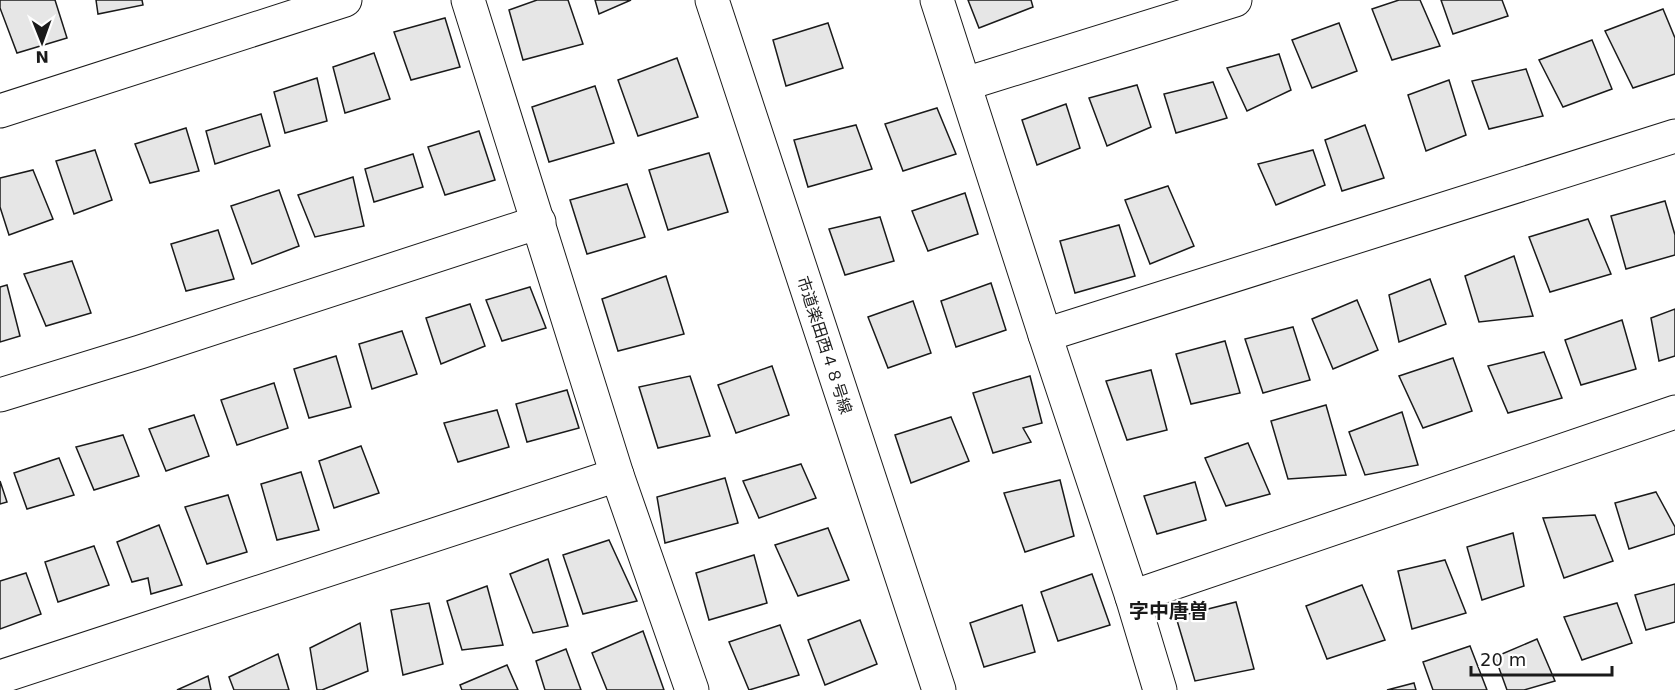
<svg xmlns="http://www.w3.org/2000/svg" width="1675" height="690" font-family="'DejaVu Sans','Noto Sans JP',sans-serif">
<style>
.building{fill:#e6e6e6;stroke:#1a1a1a;stroke-width:1.5}
.lines{fill:none;stroke-linecap:round;stroke-linejoin:round}
.minor-casing{stroke:#1a1a1a;stroke-width:35}
.minor{stroke:#fff;stroke-width:33}
.labels{text-anchor:middle;stroke-width:4.5;stroke-linejoin:round;paint-order:stroke}
.street-label{font-size:16px;fill:#1a1a1a;stroke:#fff}
.quarter-label{font-size:20px;font-weight:bold;fill:#1a1a1a;stroke:#fff}
</style>
<rect width="100%" height="100%" fill="#fff"/>
<g class="building">
<polygon points="0,0 55,0 67,38 17,53 0,8"/>
<polygon points="96,0 142,0 143,5 98,14"/>
<polygon points="537,0 568,0 583,44 523,60 509,10"/>
<polygon points="595,0 631,0 599,14"/>
<polygon points="968,0 1031,0 1033,7 979,28"/>
<polygon points="1399,0 1420,0 1440,46 1392,60 1372,9"/>
<polygon points="1441,0 1502,0 1508,16 1453,34"/>
<polygon points="1663,9 1675,38 1675,74 1633,88 1605,31"/>
<polygon points="445,18 460,67 411,80 394,32"/>
<polygon points="828,23 843,68 786,86 773,40"/>
<polygon points="1339,23 1357,71 1312,88 1292,40"/>
<polygon points="1592,40 1612,89 1563,107 1539,60"/>
<polygon points="374,53 390,99 345,113 333,67"/>
<polygon points="1279,54 1291,90 1247,111 1227,68"/>
<polygon points="677,58 698,117 638,136 618,80"/>
<polygon points="1526,69 1543,116 1489,129 1472,81"/>
<polygon points="317,78 327,121 285,133 274,92"/>
<polygon points="1449,80 1466,135 1426,151 1408,95"/>
<polygon points="1213,82 1227,118 1176,133 1164,94"/>
<polygon points="1137,85 1151,127 1107,146 1089,98"/>
<polygon points="595,86 614,143 549,162 532,107"/>
<polygon points="1066,104 1080,148 1037,165 1022,120"/>
<polygon points="937,108 956,154 903,171 885,124"/>
<polygon points="261,114 270,146 215,164 206,131"/>
<polygon points="856,125 872,169 808,187 794,140"/>
<polygon points="1365,125 1384,178 1342,191 1325,140"/>
<polygon points="186,128 199,171 150,183 135,144"/>
<polygon points="479,131 495,180 445,195 428,147"/>
<polygon points="95,150 112,200 74,214 56,161"/>
<polygon points="1313,150 1325,185 1276,205 1258,164"/>
<polygon points="709,153 728,212 668,230 649,170"/>
<polygon points="413,154 423,187 374,202 365,169"/>
<polygon points="33,170 53,219 9,235 0,207 0,178"/>
<polygon points="353,177 364,226 315,237 298,195"/>
<polygon points="627,184 645,237 587,254 570,200"/>
<polygon points="1168,186 1194,246 1150,264 1125,200"/>
<polygon points="279,190 299,246 252,264 231,206"/>
<polygon points="965,193 978,234 928,251 912,211"/>
<polygon points="1665,201 1675,235 1675,255 1626,269 1611,216"/>
<polygon points="880,217 894,261 845,275 829,229"/>
<polygon points="1588,219 1611,274 1550,292 1529,237"/>
<polygon points="1119,225 1135,276 1075,293 1060,241"/>
<polygon points="218,230 234,279 186,291 171,244"/>
<polygon points="1514,256 1533,316 1479,322 1465,276"/>
<polygon points="72,261 91,313 46,326 24,274"/>
<polygon points="666,276 684,334 618,351 602,299"/>
<polygon points="1430,279 1446,324 1399,342 1389,295"/>
<polygon points="991,283 1006,330 956,347 941,301"/>
<polygon points="7,285 20,336 0,342 0,287"/>
<polygon points="530,287 546,328 502,341 486,300"/>
<polygon points="1357,300 1378,350 1333,369 1312,319"/>
<polygon points="913,301 931,353 888,368 868,317"/>
<polygon points="470,304 485,346 441,364 426,318"/>
<polygon points="1675,309 1675,356 1659,361 1651,318"/>
<polygon points="1622,320 1636,369 1581,385 1565,340"/>
<polygon points="1293,327 1310,380 1263,393 1245,339"/>
<polygon points="402,331 417,374 372,389 359,344"/>
<polygon points="1225,341 1240,393 1191,404 1176,354"/>
<polygon points="1544,352 1562,398 1508,413 1488,366"/>
<polygon points="336,356 351,407 309,418 294,369"/>
<polygon points="1453,358 1472,411 1423,428 1399,376"/>
<polygon points="772,366 789,415 736,433 718,385"/>
<polygon points="1151,370 1167,430 1127,440 1106,381"/>
<polygon points="690,376 710,436 658,448 639,387"/>
<polygon points="1030,376 1042,423 1023,428 1031,442 993,453 973,393"/>
<polygon points="274,383 288,428 237,445 221,400"/>
<polygon points="567,390 579,428 527,442 516,404"/>
<polygon points="1326,405 1346,475 1288,479 1271,421"/>
<polygon points="497,410 509,447 458,462 444,423"/>
<polygon points="1402,412 1418,465 1365,475 1349,432"/>
<polygon points="194,415 209,456 166,471 149,429"/>
<polygon points="951,417 969,461 911,483 895,435"/>
<polygon points="123,435 139,476 94,490 76,447"/>
<polygon points="1248,443 1270,494 1226,506 1205,458"/>
<polygon points="361,446 379,493 334,508 319,461"/>
<polygon points="59,458 74,495 27,509 14,473"/>
<polygon points="801,464 816,498 759,518 743,481"/>
<polygon points="301,472 319,530 277,540 261,484"/>
<polygon points="725,478 738,523 665,543 657,497"/>
<polygon points="1060,480 1074,536 1025,552 1004,493"/>
<polygon points="0,481 7,502 0,504"/>
<polygon points="1195,482 1206,520 1157,534 1144,496"/>
<polygon points="1656,492 1675,527 1675,534 1629,549 1615,503"/>
<polygon points="228,495 247,552 207,564 185,507"/>
<polygon points="1595,515 1613,561 1564,578 1543,518"/>
<polygon points="159,525 182,585 151,594 148,578 132,582 117,542"/>
<polygon points="828,528 849,580 798,596 775,545"/>
<polygon points="1513,533 1524,586 1482,600 1467,547"/>
<polygon points="609,540 637,601 583,614 563,555"/>
<polygon points="94,546 109,585 58,602 45,562"/>
<polygon points="754,555 767,603 709,620 696,573"/>
<polygon points="548,559 568,626 533,633 510,574"/>
<polygon points="1445,560 1466,613 1412,629 1398,571"/>
<polygon points="26,573 41,614 0,629 0,581"/>
<polygon points="1092,574 1110,625 1058,641 1041,592"/>
<polygon points="1675,584 1675,622 1646,630 1635,595"/>
<polygon points="1362,585 1385,640 1327,659 1306,606"/>
<polygon points="487,586 503,645 462,650 447,601"/>
<polygon points="1236,602 1254,669 1195,681 1176,617"/>
<polygon points="429,603 443,664 403,675 391,610"/>
<polygon points="1617,603 1632,643 1582,660 1564,617"/>
<polygon points="1022,605 1035,652 984,667 970,623"/>
<polygon points="860,620 877,664 825,685 808,640"/>
<polygon points="360,623 368,671 322,690 317,690 310,648"/>
<polygon points="780,625 799,675 749,690 729,642"/>
<polygon points="643,631 664,690 607,690 592,653"/>
<polygon points="1537,639 1555,681 1524,690 1507,690 1495,657"/>
<polygon points="1470,646 1487,690 1433,690 1423,662"/>
<polygon points="566,649 581,690 545,690 536,661"/>
<polygon points="278,654 289,690 234,690 229,677"/>
<polygon points="507,665 518,690 462,690 460,685"/>
<polygon points="208,676 211,690 177,690"/>
<polygon points="1414,683 1416,690 1387,690"/>
</g>
<g class="lines">
<defs>
<g id="minor">
<polyline points="468,0 617,475 692,690"/>
<polyline points="712,0 939,690"/>
<polyline points="937,0 1045,335 1132,597 1160,690"/>
<polyline points="965,84 1235,0"/>
<polyline points="0,111 345,0"/>
<polyline points="1045,335 1675,136"/>
<polyline points="0,395 140,352 539,222"/>
<polyline points="1132,597 1675,412"/>
<polyline points="0,677 617,475"/>
</g>
</defs>
<use href="#minor" class="minor-casing"/>
<use href="#minor" class="minor"/>
</g>
<g class="labels">
<g class="street-label">
<text transform="translate(825 345) rotate(72)" y="6">市道楽田西４８号線</text>
</g>
<g class="quarter-label">
<text x="1169" y="618">字中唐曽</text>
</g>
</g>
<g transform="translate(42 42) rotate(179)" stroke="#ffffff" stroke-width="4.5" paint-order="stroke">
<path d="M0-4.5L10 22L0 15L-10 22Z" fill="#1a1a1a"/>
<text y="-9" font-size="16" font-weight="bold" text-anchor="middle" fill="#1a1a1a">N</text>
</g>
<path d="M1471 666v9h141v-9" fill="none" stroke="#1a1a1a" stroke-width="3"/>
<text x="1480" y="666" font-size="18" fill="#1a1a1a" stroke="#ffffff" stroke-width="4.5" paint-order="stroke">20 m</text>
</svg>
